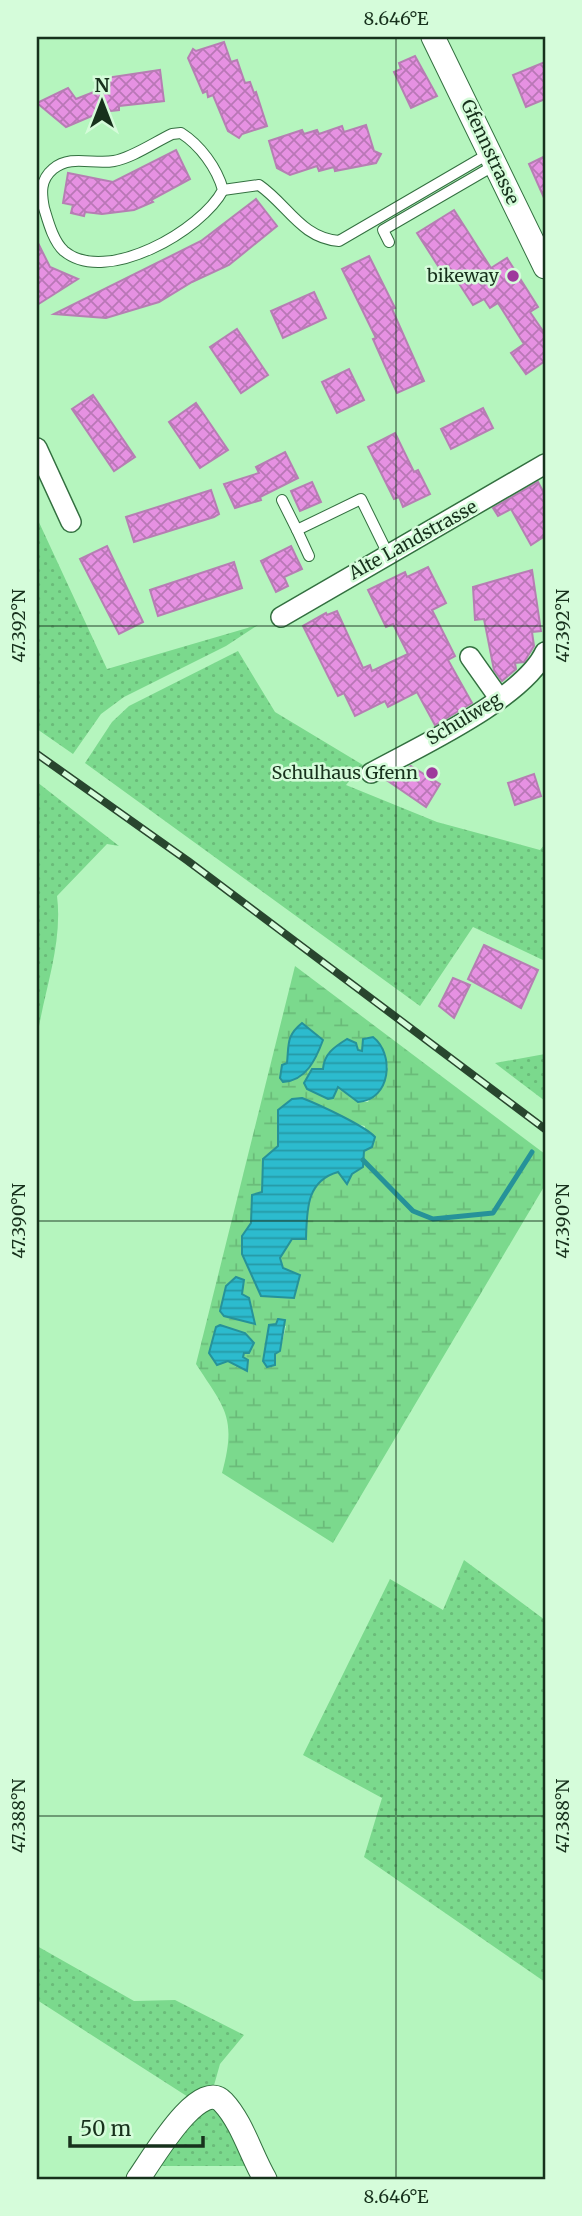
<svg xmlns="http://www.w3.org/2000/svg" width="582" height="2216" font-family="Merriweather,serif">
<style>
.grass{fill:url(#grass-dots)}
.wetland{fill:url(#wetland-marsh);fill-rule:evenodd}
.water{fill:url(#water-rules);stroke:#269299;stroke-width:2}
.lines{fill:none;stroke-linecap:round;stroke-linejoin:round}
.stream{stroke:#269299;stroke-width:5}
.building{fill:url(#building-cross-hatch);stroke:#b67eb3;stroke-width:2}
.service-casing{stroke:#337040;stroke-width:12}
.minor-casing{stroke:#337040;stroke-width:22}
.tertiary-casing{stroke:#337040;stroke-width:25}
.service{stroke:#fff;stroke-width:10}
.minor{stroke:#fff;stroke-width:19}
.tertiary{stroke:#fff;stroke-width:23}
.rail-casing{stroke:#28462e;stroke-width:8}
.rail{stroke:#d5fcda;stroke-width:5;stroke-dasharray:16;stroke-linecap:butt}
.ticks{fill:none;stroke:#17311c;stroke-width:2;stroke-opacity:0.45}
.poi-dot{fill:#9e389c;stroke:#d5fcda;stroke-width:2.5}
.labels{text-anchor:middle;stroke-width:5;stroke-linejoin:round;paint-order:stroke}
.street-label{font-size:18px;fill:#17311c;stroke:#d5fcda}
.poi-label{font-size:18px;fill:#17311c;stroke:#d5fcda;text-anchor:end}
.neatline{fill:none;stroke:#17311c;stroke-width:2.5}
.ticks-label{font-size:18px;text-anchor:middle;fill:#17311c}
</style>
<defs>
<pattern id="grass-dots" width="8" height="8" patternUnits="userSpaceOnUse" patternTransform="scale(1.75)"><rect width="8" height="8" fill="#7bd98d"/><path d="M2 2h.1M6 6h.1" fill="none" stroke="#6abb79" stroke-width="1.8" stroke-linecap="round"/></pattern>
<pattern id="wetland-marsh" width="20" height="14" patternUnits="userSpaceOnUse" patternTransform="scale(1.75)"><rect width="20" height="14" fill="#7bd98d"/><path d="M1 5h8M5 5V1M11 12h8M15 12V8" fill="none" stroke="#6abb79"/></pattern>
<pattern id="water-rules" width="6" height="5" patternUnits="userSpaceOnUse" patternTransform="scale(1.75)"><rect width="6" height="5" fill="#2cbbce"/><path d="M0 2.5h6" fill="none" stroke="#2599a6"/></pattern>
<pattern id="building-cross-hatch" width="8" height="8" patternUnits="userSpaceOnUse" patternTransform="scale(1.75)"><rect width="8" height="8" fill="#e691e2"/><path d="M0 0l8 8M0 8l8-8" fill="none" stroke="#b977b6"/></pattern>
</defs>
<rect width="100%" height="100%" fill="#b5f5be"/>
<g class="grass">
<polygon points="37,518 107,669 258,625 226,646 124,697 101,714 73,754 37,729"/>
<polygon points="238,651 275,712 363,765 346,785 437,822 540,850 545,844 545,961 473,927 420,1006 85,763 112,722 129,706"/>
<path d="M 37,782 L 119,846 L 107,844 L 57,896 C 63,944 44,991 37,1038 Z"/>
<polygon points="545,1054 545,1101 495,1063"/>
<polygon points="464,1560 545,1620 545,1982 364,1857 382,1798 303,1755 390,1579 443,1610"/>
<polygon points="37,1946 134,2001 175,2000 244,2035 220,2064 211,2096 257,2166 148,2166 196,2102 37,2000"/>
</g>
<path class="wetland" d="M 295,966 L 545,1154 L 545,1185 L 333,1543 L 222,1473 C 237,1417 225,1409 196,1364 ZM 358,1050 L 385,1053 L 388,1067 L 368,1102 L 359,1102 L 345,1090 L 312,1069 L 323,1069 ZM 319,1105 L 351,1123 L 365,1126 L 362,1167 L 352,1174 L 347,1184 L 339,1172 C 306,1181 307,1210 306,1238 L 292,1239 L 280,1257 L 283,1268 L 261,1296 L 242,1254 L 251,1223 L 252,1195 L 262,1192 L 263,1159 L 278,1147 L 278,1110 ZM 276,1324 L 286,1326 L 280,1351 L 263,1361 L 269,1325 ZM 220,1325 L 244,1352 L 236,1367 L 214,1338 L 216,1327 Z"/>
<g class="water">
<path d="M 302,1023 L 323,1040 C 316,1059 306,1081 283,1082 L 280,1078 L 282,1065 L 287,1063 C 289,1044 286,1036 302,1023 Z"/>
<path d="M 373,1037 C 395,1054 391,1100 358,1102 L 338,1087 L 333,1098 L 328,1099 L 307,1089 L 304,1083 L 312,1069 L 323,1069 C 324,1054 334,1047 347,1039 L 356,1043 L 358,1050 L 362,1051 L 363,1039 Z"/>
<path d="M 302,1098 C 320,1105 365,1126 375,1137 L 372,1147 L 364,1151 L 363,1167 L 352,1174 L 347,1184 L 338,1172 C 306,1181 307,1210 306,1239 L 292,1239 L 280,1258 L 283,1268 L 300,1275 L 294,1298 L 261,1296 L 242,1254 L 242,1236 L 251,1223 L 252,1195 L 262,1192 L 263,1159 L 278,1146 L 278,1110 L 292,1099 Z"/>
<polygon points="236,1277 244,1280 242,1294 249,1298 255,1324 224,1316 220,1311 226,1286"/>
<polygon points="278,1319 285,1320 280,1351 275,1354 275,1365 267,1367 263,1361 269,1325 276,1324"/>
<polygon points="220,1325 245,1333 254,1343 249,1353 244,1353 243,1357 248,1360 247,1371 228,1361 217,1365 209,1353 216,1327"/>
</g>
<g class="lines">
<polyline class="stream" points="363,1160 413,1211 433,1219 493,1213 532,1152"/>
</g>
<g class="building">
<polygon points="224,42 231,62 237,60 245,83 250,82 254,93 256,92 267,126 242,134 239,138 228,131 213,95 208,97 207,91 203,93 188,58 193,49 196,51"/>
<polygon points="415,56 437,96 411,108 394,72 401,69 399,63"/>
<polygon points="545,62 545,99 526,107 513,75"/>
<polygon points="160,70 164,101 119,106 119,110 101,112 66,127 37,103 68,88 76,99 99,90 99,79"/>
<polygon points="366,125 374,151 381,154 376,163 335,171 334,167 319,171 317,166 290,175 277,168 269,141 302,130 304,134 317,130 319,134 342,126 344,132"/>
<polygon points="176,150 190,179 151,200 153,202 134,210 102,214 85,212 84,216 71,213 73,205 63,203 68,173 113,182"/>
<polygon points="545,156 545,200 529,164"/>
<polygon points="256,199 277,226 229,265 192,282 159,302 106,318 54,314 201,241"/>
<polygon points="454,210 491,268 507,258 538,307 530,312 545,334 545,361 526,374 511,353 524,344 498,303 490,308 484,299 473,305 456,279 449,283 417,233"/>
<polygon points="37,241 50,267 78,279 37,305"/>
<polygon points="369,256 395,308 392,309 424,381 397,393 373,339 376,338 342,269"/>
<polygon points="314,292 326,318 283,338 271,311"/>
<polygon points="237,329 268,375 241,393 210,347"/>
<polygon points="349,369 364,400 337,413 322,382"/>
<polygon points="93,395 135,457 114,471 72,409"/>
<polygon points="196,403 228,450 200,468 169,422"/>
<polygon points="483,408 493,428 451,449 441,429"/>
<polygon points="395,433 414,472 418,470 430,494 403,507 399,497 394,499 368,447"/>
<polygon points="285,452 298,478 260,497 261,500 235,508 224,484 259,473 256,467"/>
<polygon points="312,482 321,502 300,511 291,491"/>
<polygon points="538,482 545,495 545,536 531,545 511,509 498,516 493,508"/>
<polygon points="211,490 219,514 214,517 134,542 126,517"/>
<polygon points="107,546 143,622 119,634 80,559"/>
<polygon points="291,546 302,569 284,577 288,586 276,592 261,561"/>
<polygon points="234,562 242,588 158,616 150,590"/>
<polygon points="428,567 446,603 432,610 455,656 448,660 472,703 435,725 417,692 388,707 385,701 355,716 344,693 338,696 303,626 326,613 327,615 337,611 363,668 370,665 372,671 408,654 393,624 386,627 368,590 405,572 407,577"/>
<polygon points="532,570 541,631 532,632 534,646 524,662 515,663 516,669 502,681 494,670 484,619 475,620 473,587"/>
<polygon points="411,766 440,784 426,807 388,781"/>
<polygon points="534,774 541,796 515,805 508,783"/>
<polygon points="484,945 538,970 521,1008 468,979"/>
<polygon points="453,978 470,985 454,1018 439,1006"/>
</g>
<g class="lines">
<defs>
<g id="service">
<path d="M 181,133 C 200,145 217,168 223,190 C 202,230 106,286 64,251 C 53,241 48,221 44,208 C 41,193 40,180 53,169 C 71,154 93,165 114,161 C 132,158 155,142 172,134 Z"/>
<path d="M 223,190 L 259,185 C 288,205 301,238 339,241 L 490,153"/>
<polyline points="389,242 383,230 495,165"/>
<polyline points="282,500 297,530 361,499 388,554"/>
<polyline points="297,530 309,556"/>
</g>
<g id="minor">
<polyline points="37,448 71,522"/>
<polyline points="281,617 545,464"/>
<polyline points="470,657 499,698"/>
<path d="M 371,773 C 418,747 523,699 545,652"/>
</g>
<g id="tertiary">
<polyline points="433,37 545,267"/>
<path d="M 138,2179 C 150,2163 199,2076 223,2102 C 242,2122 251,2155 265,2179"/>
</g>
</defs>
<use href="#service" class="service-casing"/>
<use href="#minor" class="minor-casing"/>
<use href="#tertiary" class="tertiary-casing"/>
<use href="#service" class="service"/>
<use href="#minor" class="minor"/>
<use href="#tertiary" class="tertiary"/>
<defs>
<polyline id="rail" points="37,754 188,861 545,1129"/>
</defs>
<use href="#rail" class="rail-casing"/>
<use href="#rail" class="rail"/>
</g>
<path class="ticks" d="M 396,37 L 396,2179M 37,626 L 545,626M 37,1221 L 545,1221M 37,1816 L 545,1816"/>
<g class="poi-dot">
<circle cx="513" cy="276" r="7"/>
<circle cx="432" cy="773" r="7"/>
</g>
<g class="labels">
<g class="street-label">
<text transform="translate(490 152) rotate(65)" y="6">Gfennstrasse</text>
<text transform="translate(413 540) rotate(-29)" y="6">Alte Landstrasse</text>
<text transform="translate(464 719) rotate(-31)" y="6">Schulweg</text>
</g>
<g class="poi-label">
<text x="499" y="282">bikeway</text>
<text x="418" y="779">Schulhaus Gfenn</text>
</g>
</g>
<rect width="582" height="2216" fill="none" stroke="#d5fcda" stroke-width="77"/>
<g transform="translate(102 102)" stroke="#d5fcda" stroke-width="5" paint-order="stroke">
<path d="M0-5L12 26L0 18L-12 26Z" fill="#17311c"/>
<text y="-10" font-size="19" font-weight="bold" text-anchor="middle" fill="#17311c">N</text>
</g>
<path d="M70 2136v10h133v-10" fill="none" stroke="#17311c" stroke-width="3.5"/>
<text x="80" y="2136" font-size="21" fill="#17311c" stroke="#d5fcda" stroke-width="5" paint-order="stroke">50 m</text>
<rect x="38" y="38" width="506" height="2140" class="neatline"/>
<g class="ticks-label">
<text x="396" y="25">8.646°E</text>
<text transform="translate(19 626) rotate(-90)" y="6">47.392°N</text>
<text transform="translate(563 626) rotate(-90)" y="6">47.392°N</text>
<text transform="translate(19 1221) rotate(-90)" y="6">47.390°N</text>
<text transform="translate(563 1221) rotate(-90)" y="6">47.390°N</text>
<text transform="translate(19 1816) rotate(-90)" y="6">47.388°N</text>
<text transform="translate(563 1816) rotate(-90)" y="6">47.388°N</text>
<text x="396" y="2203">8.646°E</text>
</g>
</svg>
